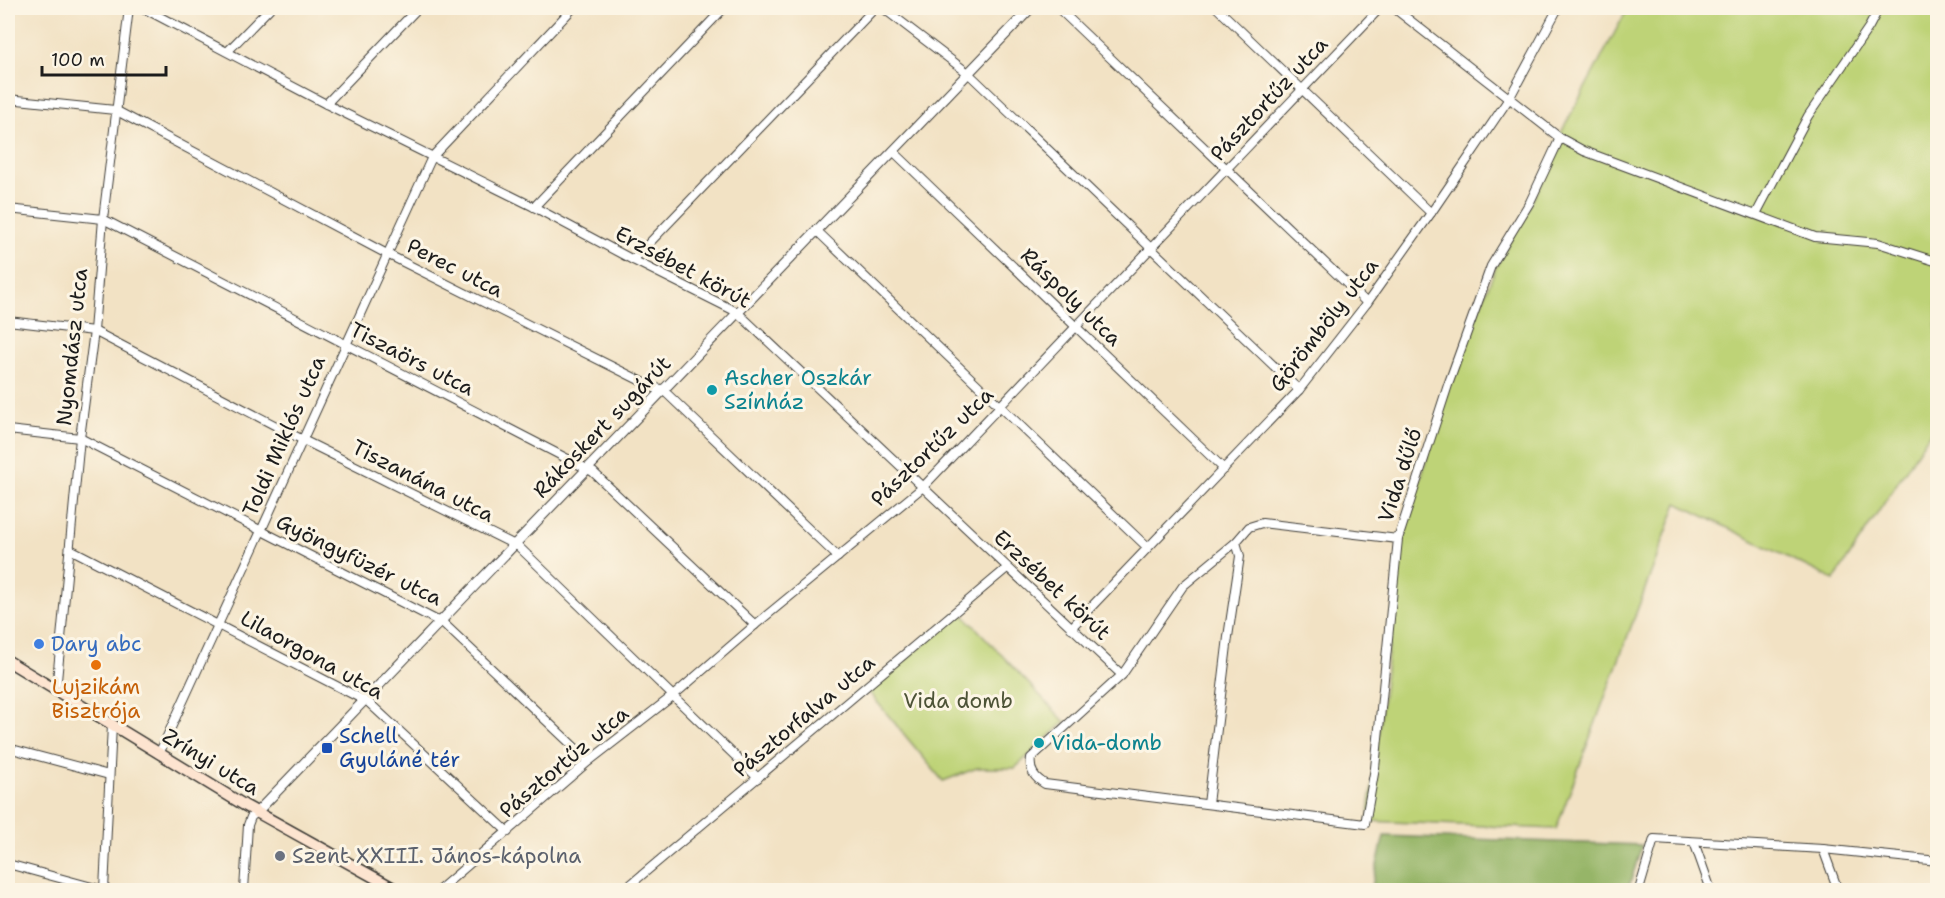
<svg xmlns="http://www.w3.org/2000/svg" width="1945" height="898" font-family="'Shantell Sans',sans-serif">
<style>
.green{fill:#bed377;stroke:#6d784a;stroke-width:1.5}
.forest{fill:#96b568;stroke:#596842;stroke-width:1.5}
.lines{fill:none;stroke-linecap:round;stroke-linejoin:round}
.minor-casing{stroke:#3c3a35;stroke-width:10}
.tertiary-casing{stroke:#3c3a35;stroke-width:11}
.secondary-casing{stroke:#3c3a35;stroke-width:13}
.minor{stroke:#fff;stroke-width:8}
.tertiary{stroke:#fff;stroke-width:9}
.secondary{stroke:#fde4d0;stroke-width:10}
.culture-dot{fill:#0f9aa8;stroke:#fcf5e5;stroke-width:2}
.shop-dot{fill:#3f7fe0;stroke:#fcf5e5;stroke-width:2}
.food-dot{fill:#e8710a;stroke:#fcf5e5;stroke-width:2}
.transit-dot{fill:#1a4fb4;stroke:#fcf5e5;stroke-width:2}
.worship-dot{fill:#6b7280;stroke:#fcf5e5;stroke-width:2}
.labels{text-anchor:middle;stroke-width:6;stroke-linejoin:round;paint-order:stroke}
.street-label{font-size:21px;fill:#1c1c1c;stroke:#fcf5e5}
.culture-label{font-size:21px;fill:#0d838f;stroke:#fcf5e5;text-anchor:start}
.shop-label{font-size:21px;fill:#366cbe;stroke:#fcf5e5;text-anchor:start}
.food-label{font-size:21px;fill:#c56008;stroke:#fcf5e5}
.park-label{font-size:21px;fill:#4d5337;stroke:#fcf5e5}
.transit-label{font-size:21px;fill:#164399;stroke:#fcf5e5;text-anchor:start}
.worship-label{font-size:21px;fill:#5b616d;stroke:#fcf5e5;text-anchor:start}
</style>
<rect width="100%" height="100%" fill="#fcf5e5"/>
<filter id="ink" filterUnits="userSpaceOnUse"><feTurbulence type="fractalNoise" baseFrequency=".0167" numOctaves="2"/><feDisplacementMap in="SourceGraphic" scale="12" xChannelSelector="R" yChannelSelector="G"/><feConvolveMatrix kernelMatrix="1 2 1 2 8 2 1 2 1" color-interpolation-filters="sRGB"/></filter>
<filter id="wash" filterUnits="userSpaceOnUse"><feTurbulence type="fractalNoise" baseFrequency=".008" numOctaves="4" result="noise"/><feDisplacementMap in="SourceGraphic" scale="24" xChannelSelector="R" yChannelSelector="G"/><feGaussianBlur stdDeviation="1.35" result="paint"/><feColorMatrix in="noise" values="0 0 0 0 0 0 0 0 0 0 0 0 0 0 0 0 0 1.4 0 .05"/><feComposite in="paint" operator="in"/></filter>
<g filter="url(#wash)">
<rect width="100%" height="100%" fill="#f2e2c4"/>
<g class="green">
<polygon points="1628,8 1937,8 1937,422 1834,580 1677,503 1556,829 1368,821 1401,546 1448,385 1496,267 1562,146 1556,142"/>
<polygon points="961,612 1065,722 1015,768 977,768 943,781 868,691"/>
</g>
<polygon class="forest" points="1384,836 1642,845 1628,890 1371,890"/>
</g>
<g filter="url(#ink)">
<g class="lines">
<defs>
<g id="minor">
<polyline points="143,8 326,104 534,207 633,260 737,312 1122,675"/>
<polyline points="883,8 968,73 1299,390"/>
<polyline points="1058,8 1367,303"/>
<polyline points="1217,8 1431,213"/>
<polyline points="1394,8 1560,138 1584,151 1815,237 1878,243 1938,262"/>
<polyline points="228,51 270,8"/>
<polyline points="8,99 115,110 387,254 655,388 662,389 838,557"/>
<polyline points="326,104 418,8"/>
<polyline points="893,151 1224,469"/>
<polyline points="534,207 724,8"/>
<polyline points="8,209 103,219 593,472 755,625"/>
<polyline points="1756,214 1808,116 1869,27 1879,8"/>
<polyline points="816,230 1147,547"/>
<polyline points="633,260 875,8"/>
<polyline points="8,321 94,331 303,440 519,547 758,778"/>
<polyline points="8,430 80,438 436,620 441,621 589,761"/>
<path d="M 1398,539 L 1262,523 L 1249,527 L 1236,542 L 1183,586 L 1122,675 L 1031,758 C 1029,771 1035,778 1045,784 L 1365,824 L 1375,768 L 1398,539 L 1448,385 L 1491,266 L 1530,202 L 1560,138"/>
<polyline points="70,549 360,698 366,700 508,832"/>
<polyline points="1071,628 1299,390 1367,303 1431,213 1510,97 1558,8"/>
<polyline points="56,691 80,438 94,331 103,219 129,8"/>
<polyline points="8,748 109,775"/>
<polyline points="159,754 432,157 573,8"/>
<polyline points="1208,804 1228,637 1240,556 1236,542"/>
<polyline points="1694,842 1711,890"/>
<polyline points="1823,849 1838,890"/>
<polyline points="8,864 103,890"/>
<polyline points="104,890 112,725"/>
<polyline points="244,890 248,825 251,817 257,812"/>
<polyline points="439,890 589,761 674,695 755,625 923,487 1380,8"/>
<polyline points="624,890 1007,568"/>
<polyline points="1639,890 1654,839 1823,849 1938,861"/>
</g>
<polyline id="tertiary" points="257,812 1031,8"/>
<polyline id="secondary" points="8,661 244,805 397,890"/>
</defs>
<use href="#minor" class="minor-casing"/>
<use href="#tertiary" class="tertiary-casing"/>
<use href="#secondary" class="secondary-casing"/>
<use href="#minor" class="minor"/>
<use href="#tertiary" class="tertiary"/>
<use href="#secondary" class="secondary"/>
</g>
</g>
<g class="culture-dot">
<circle cx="712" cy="390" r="6"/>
<circle cx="1039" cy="743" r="6"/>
</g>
<circle class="shop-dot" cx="39" cy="644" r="6"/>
<circle class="food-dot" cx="96" cy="665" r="6"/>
<rect class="transit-dot" x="321" y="742" width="12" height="12" rx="3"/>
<circle class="worship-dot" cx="280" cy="856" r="6"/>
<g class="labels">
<g class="street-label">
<text transform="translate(1269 99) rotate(-47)" y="7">Pásztortűz utca</text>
<text transform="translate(683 267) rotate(28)" y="7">Erzsébet körút</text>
<text transform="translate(455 268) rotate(27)" y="7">Perec utca</text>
<text transform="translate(1071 297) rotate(44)" y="7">Ráspoly utca</text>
<text transform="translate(1324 325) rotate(-52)" y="7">Görömböly utca</text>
<text transform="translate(72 347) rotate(-84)" y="7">Nyomdász utca</text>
<text transform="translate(412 359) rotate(27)" y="7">Tiszaörs utca</text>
<text transform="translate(602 427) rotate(-46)" y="7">Rákoskert sugárút</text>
<text transform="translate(284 436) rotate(-66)" y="7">Toldi Miklós utca</text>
<text transform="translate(932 447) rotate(-44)" y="7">Pásztortűz utca</text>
<text transform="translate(1400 475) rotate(-72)" y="7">Vida dűlő</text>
<text transform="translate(423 481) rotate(27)" y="7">Tiszanána utca</text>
<text transform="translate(359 560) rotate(26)" y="7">Gyöngyfüzér utca</text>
<text transform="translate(1052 585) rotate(43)" y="7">Erzsébet körút</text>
<text transform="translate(312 655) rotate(29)" y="7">Lilaorgona utca</text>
<text transform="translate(804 716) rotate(-40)" y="7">Pásztorfalva utca</text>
<text transform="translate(211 762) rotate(31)" y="7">Zrínyi utca</text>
<text transform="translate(564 762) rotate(-40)" y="7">Pásztortűz utca</text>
</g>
<g class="culture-label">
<text x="724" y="385">Ascher Oszkár<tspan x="724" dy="24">Színház</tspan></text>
<text x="1051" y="750">Vida-domb</text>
</g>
<g class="shop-label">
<text x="51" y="651">Dary abc</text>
</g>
<g class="food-label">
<text x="96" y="694">Lujzikám<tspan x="96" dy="24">Bisztrója</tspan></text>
</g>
<g class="park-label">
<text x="958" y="708">Vida domb</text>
</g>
<g class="transit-label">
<text x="339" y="743">Schell<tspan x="339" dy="24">Gyuláné tér</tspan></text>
</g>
<g class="worship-label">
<text x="292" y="863">Szent XXIII. János-kápolna</text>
</g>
</g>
<rect width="1945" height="898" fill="none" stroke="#fcf5e5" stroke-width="30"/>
<path d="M42 66v9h124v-9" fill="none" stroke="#1c1c1c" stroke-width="3"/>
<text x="51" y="66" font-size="18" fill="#1c1c1c" stroke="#fcf5e5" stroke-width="4.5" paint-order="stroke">100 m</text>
</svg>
